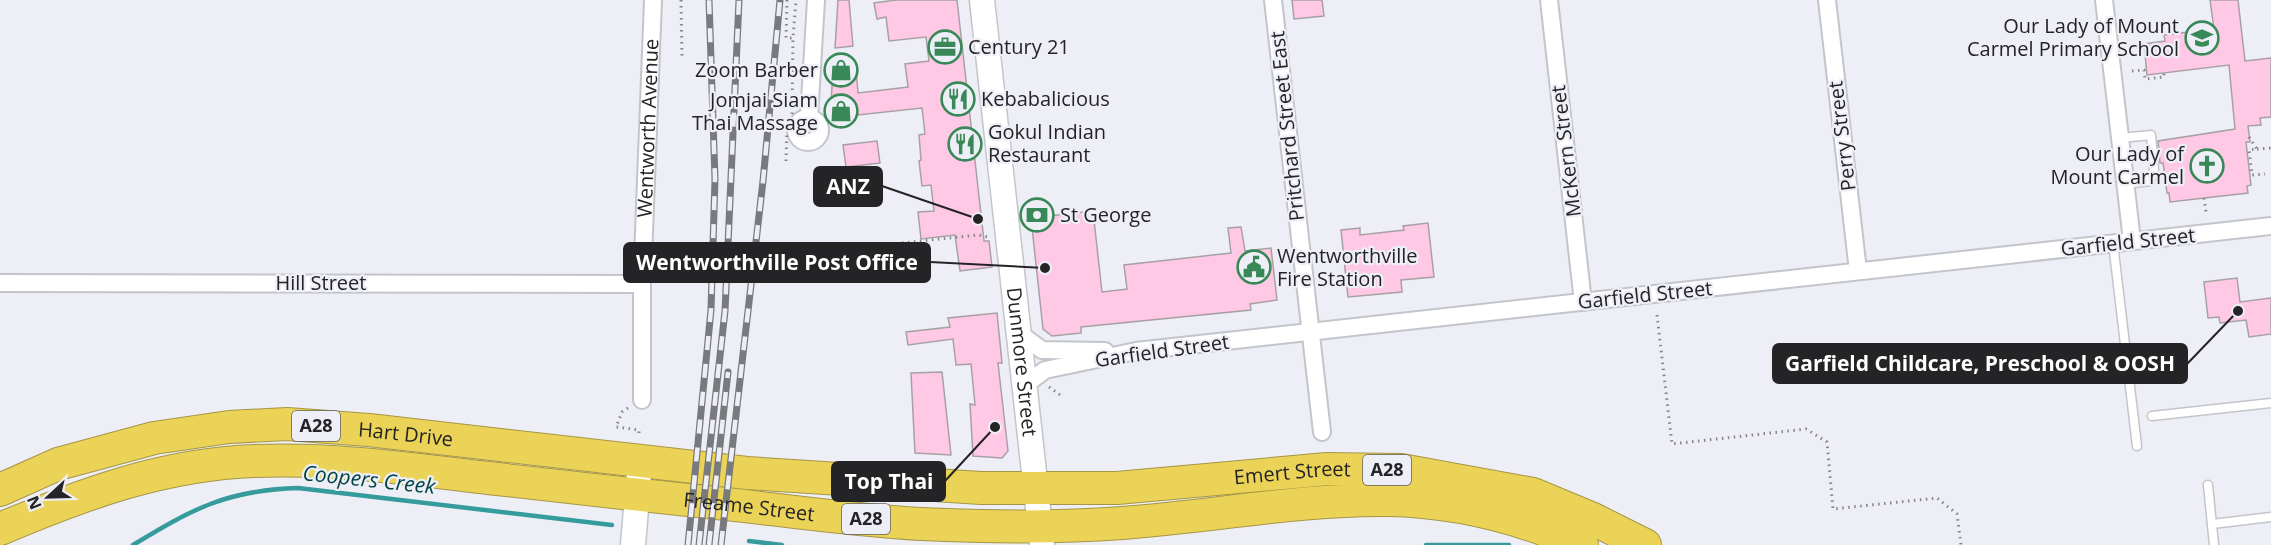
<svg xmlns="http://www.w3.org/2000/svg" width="2271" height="545" font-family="'Open Sans',sans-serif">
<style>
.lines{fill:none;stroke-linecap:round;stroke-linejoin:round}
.stream{stroke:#359b9c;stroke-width:4.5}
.building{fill:#ffc8e5;stroke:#a8a1a4;stroke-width:1.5}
.lane-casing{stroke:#c3c5cc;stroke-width:11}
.street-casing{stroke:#c3c5cc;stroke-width:20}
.secondary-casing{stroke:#c3c5cc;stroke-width:27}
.highway-casing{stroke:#a59646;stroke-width:34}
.path{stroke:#848489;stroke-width:3;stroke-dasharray:1.5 4.5;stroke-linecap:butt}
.lane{stroke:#fff;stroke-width:8}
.street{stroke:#fff;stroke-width:16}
.secondary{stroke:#fff;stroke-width:24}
.highway{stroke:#ebd357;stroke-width:32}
.rail-casing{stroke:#797a7e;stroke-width:7}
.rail{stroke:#eeeff6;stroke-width:4.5;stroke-dasharray:14;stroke-linecap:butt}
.labels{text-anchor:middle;stroke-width:4.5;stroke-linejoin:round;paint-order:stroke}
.shield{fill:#eeeff6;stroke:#616165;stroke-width:1.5}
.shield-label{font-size:18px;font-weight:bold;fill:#242427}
.poi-label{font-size:20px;fill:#242427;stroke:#eeeff6;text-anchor:start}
.street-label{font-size:20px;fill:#242427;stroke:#eeeff6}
.water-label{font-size:21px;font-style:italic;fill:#044;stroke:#eeeff6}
.leader{fill:none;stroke:#242427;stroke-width:2}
.callout-dot{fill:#242427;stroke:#eeeff6;stroke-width:2}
.callout{fill:#242427;stroke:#242427;stroke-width:2}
.callout-label{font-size:21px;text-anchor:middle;font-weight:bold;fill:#fff}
</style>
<rect width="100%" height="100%" fill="#eeeff6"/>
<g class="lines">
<g class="stream">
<polyline points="749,541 782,545"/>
<path d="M 133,545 C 192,509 227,490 298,488 L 612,525"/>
<polyline points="1426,545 1509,545"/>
</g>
</g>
<g class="building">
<polygon points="838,0 849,0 853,46 835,48"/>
<polygon points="896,0 957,0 984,241 989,241 992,267 960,271 955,235 921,239 918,212 934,211 931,185 922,186 919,161 921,160 919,135 925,134 922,108 830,118 833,71 856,69 858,93 908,87 905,64 929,61 926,37 889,41 886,17 877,19 874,3"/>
<polygon points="1292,0 1322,0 1324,16 1294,19"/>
<polygon points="2210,0 2238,0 2245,61 2271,58 2271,117 2260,118 2261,125 2248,126 2250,142 2246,142 2251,185 2247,186 2248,193 2170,202 2169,193 2167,193 2163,163 2160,163 2158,141 2235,129 2229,65 2147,75 2144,44 2165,41 2164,35 2214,29"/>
<polygon points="877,141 880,163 846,167 843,145"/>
<polygon points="1093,211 1102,292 1127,289 1124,265 1231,253 1228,228 1241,227 1245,251 1271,248 1277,300 1250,304 1251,310 1081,327 1081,333 1052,336 1043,329 1031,218"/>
<polygon points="1428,223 1434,277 1401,280 1402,292 1348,297 1341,230 1360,228 1360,235 1404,230 1403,226"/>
<polygon points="2237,278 2240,302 2271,298 2271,334 2249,337 2246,320 2220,323 2219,317 2208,318 2204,282"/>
<polygon points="997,313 1002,363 998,363 1008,451 1002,458 973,456 970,404 975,405 971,364 956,365 953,339 908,345 906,332 950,327 948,318"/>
<polygon points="942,372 951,455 915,453 911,373"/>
</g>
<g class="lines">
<defs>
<g id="lane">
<polyline points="2121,138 2151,135 2154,169 2150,181 2126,184"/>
<polyline points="2113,243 2137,446"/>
<polyline points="2152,416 2271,403"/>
<polyline points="2208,485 2214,545"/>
<polyline points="2212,524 2271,517"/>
</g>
<g id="street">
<polyline points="1273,0 1322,432"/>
<polyline points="1549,0 1583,302"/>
<polyline points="1827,0 1858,271"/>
<polyline points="2104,0 2132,241"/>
<circle cx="808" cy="130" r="12"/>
<polyline points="809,118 816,0"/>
<polyline points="0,283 642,284"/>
<polyline points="1019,333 1042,350 1105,351"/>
<polyline points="1025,385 1045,370 1136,351 2271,226"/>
<path id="s1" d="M 642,400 L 642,284 L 653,0"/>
</g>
<g id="secondary">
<path id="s2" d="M 982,0 L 1042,545"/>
<polyline points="633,545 640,461"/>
</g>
<g id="highway">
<path id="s3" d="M 0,490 L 58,464 L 154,438 L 229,427 L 287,424 L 369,430 L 747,473 L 981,488 L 1117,488 L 1327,469 L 1401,470 L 1533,494 L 1593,519 L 1645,545"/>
<path id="s4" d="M 0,529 C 83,494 164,464 255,461 C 333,458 412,469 488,478 C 574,488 659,497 745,506 C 803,513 862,521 921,524 C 988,527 1056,528 1122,523 C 1210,517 1299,499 1387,500 C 1454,501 1522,518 1582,545"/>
</g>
</defs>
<use href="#lane" class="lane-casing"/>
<use href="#street" class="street-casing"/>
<use href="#secondary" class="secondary-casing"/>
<use href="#highway" class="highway-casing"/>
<g class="path">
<polyline points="681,0 682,57"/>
<polyline points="787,0 786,38 793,38 796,0"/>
<polyline points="2132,71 2144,70 2145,79 2164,77 2164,73"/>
<polyline points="2249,137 2257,149 2249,150 2252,175 2265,174"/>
<polyline points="2257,149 2271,148"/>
<polyline points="786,161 787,126 792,113 793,38"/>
<polyline points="2204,198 2206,212"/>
<polyline points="902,243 978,235 988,237"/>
<polyline points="1657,315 1672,444 1806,429 1827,442 1833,509 1937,498 1957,514 1961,545"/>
<polyline points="1049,387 1063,397"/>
<polyline points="628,408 622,412 616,427 639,430 639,437"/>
</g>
<use href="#lane" class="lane"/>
<use href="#street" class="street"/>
<use href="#secondary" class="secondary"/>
<use href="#highway" class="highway"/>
<defs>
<g id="rail">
<polyline points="688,545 711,310 715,179 709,0"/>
<polyline points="699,545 725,311 739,0"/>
<polyline points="709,545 728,372"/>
<polyline points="721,545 763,181 780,0"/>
</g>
</defs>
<use href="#rail" class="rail-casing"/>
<use href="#rail" class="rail"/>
</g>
<defs>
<symbol id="school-ring" viewBox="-11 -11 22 22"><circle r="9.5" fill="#eeeff6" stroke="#398858" stroke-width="1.5"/><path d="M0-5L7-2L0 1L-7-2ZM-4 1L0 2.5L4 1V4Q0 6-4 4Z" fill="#398858"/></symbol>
<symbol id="office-ring" viewBox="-11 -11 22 22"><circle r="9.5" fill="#eeeff6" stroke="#398858" stroke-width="1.5"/><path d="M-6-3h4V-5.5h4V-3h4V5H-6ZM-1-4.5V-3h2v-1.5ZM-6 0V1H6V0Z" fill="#398858"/></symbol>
<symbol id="shop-ring" viewBox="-11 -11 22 22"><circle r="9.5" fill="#eeeff6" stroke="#398858" stroke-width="1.5"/><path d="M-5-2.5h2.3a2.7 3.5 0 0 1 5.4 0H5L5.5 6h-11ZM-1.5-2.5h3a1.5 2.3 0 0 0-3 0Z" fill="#398858"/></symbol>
<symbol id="restaurant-ring" viewBox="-11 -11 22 22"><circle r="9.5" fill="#eeeff6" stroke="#398858" stroke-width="1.5"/><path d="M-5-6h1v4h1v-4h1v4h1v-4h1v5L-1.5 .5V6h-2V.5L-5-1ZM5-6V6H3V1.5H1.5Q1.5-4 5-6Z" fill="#398858"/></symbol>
<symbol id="church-ring" viewBox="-11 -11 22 22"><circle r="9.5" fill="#eeeff6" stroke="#398858" stroke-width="1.5"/><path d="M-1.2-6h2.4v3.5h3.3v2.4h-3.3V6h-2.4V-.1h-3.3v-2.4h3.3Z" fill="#398858"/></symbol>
<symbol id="bank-ring" viewBox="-11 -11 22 22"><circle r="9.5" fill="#eeeff6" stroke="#398858" stroke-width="1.5"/><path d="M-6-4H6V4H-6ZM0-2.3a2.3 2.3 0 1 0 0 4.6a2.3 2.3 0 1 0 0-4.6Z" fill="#398858"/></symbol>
<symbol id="civic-ring" viewBox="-11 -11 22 22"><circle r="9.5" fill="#eeeff6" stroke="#398858" stroke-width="1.5"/><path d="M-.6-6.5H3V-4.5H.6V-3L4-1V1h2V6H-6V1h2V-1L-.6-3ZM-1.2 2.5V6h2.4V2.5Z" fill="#398858"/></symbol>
</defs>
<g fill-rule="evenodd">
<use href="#school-ring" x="2183" y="19" width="38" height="38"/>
<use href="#office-ring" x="926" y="28" width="38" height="38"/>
<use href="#shop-ring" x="822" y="51" width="38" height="38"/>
<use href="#restaurant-ring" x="939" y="80" width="38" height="38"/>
<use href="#shop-ring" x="822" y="92" width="38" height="38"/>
<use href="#restaurant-ring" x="946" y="125" width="38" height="38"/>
<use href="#church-ring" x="2188" y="147" width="38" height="38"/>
<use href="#bank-ring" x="1018" y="196" width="38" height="38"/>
<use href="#civic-ring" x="1235" y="248" width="38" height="38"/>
</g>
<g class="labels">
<g class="shield">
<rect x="292" y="411" width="48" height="30" rx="4.5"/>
<rect x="1363" y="455" width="48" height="30" rx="4.5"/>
<rect x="842" y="504" width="48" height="30" rx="4.5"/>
</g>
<g class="shield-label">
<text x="316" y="432">A28</text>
<text x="1387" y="476">A28</text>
<text x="866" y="525">A28</text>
</g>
<g class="poi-label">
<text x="2179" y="33" text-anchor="end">Our Lady of Mount<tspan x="2179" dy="23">Carmel Primary School</tspan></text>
<text x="968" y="54">Century 21</text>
<text x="818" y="77" text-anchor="end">Zoom Barber</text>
<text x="981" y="106">Kebabalicious</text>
<text x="818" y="107" text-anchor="end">Jomjai Siam<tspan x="818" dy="23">Thai Massage</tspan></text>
<text x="988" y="139">Gokul Indian<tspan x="988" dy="23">Restaurant</tspan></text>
<text x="2184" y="161" text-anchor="end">Our Lady of<tspan x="2184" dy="23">Mount Carmel</tspan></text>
<text x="1060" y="222">St George</text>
<text x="1277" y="263">Wentworthville<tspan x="1277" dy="23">Fire Station</tspan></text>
</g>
<g class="street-label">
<text transform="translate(1287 126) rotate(-96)" y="7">Pritchard Street East</text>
<text dy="7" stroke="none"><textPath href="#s1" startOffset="272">Wentworth Avenue</textPath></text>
<text transform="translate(1842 136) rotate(-97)" y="7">Perry Street</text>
<text transform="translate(1566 151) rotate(-97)" y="7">McKern Street</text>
<text transform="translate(2128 242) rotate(-6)" y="7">Garfield Street</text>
<text x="321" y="290">Hill Street</text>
<text transform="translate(1645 295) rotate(-6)" y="7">Garfield Street</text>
<text transform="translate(1162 351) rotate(-8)" y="7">Garfield Street</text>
<text dy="7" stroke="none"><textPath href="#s2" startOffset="364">Dunmore Street</textPath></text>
<text dy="7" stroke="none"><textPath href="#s3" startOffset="416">Hart Drive</textPath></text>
<text dy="7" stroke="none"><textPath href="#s3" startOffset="1306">Emert Street</textPath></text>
<text dy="7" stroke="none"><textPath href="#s4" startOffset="762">Freame Street</textPath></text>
</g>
<g class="water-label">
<text transform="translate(369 480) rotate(6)" y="7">Coopers Creek</text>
</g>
</g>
<path class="leader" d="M978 219L882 186M1045 268L930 262M2238 311L2187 364M995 427L945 481"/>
<g class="callout-dot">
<circle cx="978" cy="219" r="6"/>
<circle cx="1045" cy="268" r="6"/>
<circle cx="2238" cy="311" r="6"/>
<circle cx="995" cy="427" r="6"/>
</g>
<g class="callout">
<rect x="814" y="167" width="68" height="39" rx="6"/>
<rect x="624" y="243" width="306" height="39" rx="6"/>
<rect x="1773" y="344" width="414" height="39" rx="6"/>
<rect x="832" y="462" width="113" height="39" rx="6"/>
</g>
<g class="callout-label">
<text x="848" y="194">ANZ</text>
<text x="777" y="270">Wentworthville Post Office</text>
<text x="1980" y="371">Garfield Childcare, Preschool &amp; OOSH</text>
<text x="889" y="489">Top Thai</text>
</g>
<g transform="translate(48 497) rotate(248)" stroke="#eeeff6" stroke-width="4.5" paint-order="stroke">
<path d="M0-4.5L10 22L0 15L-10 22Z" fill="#242427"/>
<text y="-9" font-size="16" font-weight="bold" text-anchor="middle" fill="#242427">N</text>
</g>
</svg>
